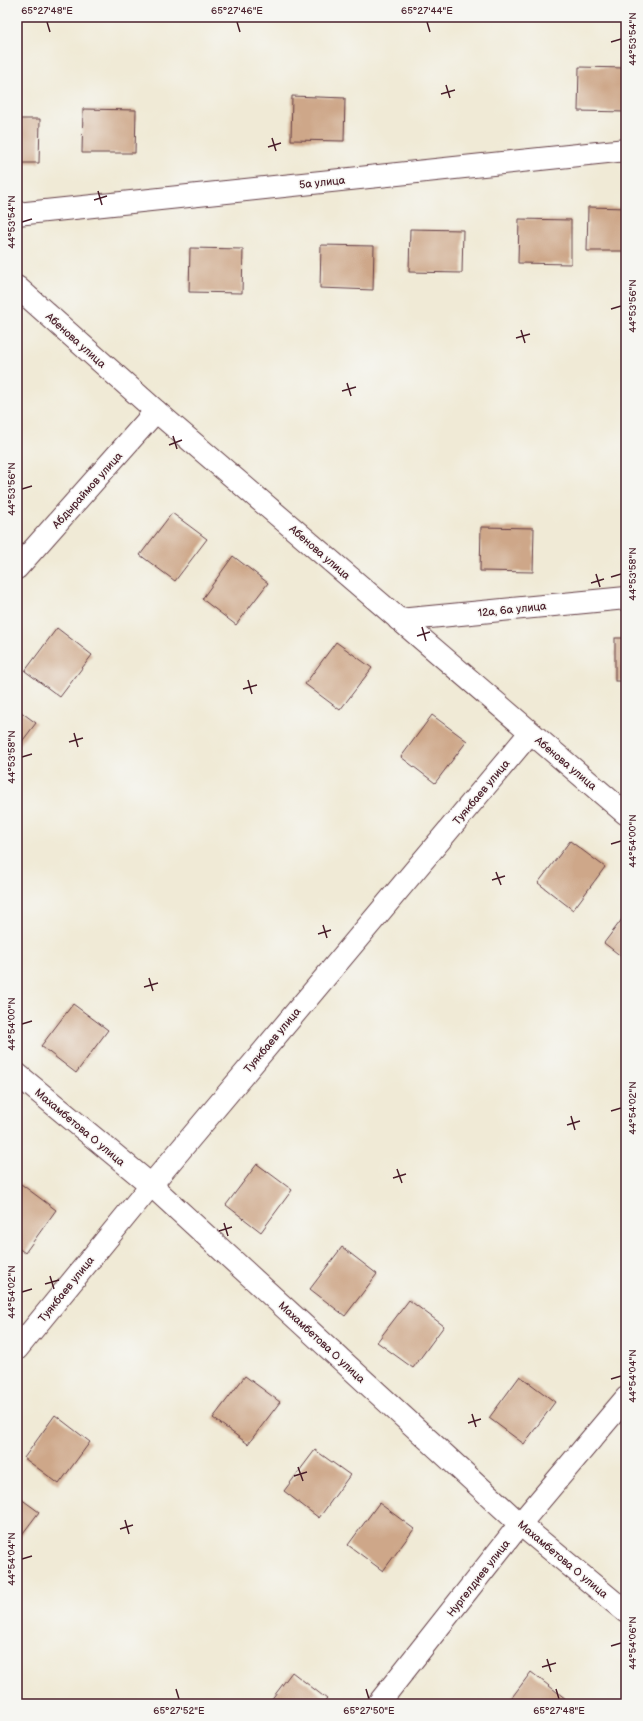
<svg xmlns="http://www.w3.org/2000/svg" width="643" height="1721" font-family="'Balsamiq Sans',sans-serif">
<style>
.building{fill:#cea789}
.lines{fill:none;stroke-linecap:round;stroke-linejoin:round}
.minor-casing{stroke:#633d45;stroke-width:24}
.minor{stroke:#fff;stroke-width:22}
.ticks{fill:none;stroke:#4a1f2b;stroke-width:1.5}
.labels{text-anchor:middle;stroke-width:3;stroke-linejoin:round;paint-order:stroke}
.street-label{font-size:11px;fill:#4a1f2b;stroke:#f6f6f2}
.neatline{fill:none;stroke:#4a1f2b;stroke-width:1.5}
.ticks-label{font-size:10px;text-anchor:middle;fill:#4a1f2b}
</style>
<rect width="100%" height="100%" fill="#f6f6f2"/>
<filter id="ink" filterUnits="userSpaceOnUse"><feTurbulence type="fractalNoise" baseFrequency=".025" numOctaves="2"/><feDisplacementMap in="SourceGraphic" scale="8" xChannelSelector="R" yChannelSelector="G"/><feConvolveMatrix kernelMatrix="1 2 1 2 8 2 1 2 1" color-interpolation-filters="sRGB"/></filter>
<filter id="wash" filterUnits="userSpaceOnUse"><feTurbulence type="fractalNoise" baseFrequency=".012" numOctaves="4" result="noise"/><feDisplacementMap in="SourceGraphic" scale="16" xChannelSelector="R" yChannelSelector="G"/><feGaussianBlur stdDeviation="0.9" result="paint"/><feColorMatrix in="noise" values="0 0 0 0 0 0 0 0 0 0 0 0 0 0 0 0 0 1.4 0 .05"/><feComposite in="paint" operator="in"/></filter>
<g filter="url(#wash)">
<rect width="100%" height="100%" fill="#f0ead6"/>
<g id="blocks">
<g class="building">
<polygon points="579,67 626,68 626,112 578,111"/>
<polygon points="292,96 345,98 344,141 291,140"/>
<polygon points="83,109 136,110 135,153 82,153"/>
<polygon points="17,119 40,119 39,163 17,163"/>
<polygon points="588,207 626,208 626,251 587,251"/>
<polygon points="519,219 571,220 571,264 518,263"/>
<polygon points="410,229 463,230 462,273 409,272"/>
<polygon points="321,245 374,246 373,290 320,288"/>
<polygon points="190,248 243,249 242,293 189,292"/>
<polygon points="172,513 207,539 175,581 140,555"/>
<polygon points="481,527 534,528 533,572 480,571"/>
<polygon points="233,556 268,583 236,625 202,599"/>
<polygon points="57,628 92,655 60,697 25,671"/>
<rect x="615" y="638" width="11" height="43"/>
<polygon points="336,642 372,668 340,710 305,684"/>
<polygon points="17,709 36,723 17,748"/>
<polygon points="432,715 467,741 435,783 401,757"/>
<polygon points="570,841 605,867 573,910 538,883"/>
<polygon points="626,914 626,960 604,943"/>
<polygon points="73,1004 108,1030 76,1073 41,1046"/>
<polygon points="257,1164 292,1190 261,1232 226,1205"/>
<polygon points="21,1184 56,1210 25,1253 17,1247 17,1190"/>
<polygon points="342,1247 377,1274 345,1316 310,1289"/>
<polygon points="409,1300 444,1326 413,1368 377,1342"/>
<polygon points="245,1376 280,1402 248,1444 213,1418"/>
<polygon points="520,1376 555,1402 524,1444 489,1418"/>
<polygon points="55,1415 90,1442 59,1484 24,1458"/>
<polygon points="315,1450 350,1475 319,1518 284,1491"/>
<polygon points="17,1496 39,1512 17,1541"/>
<polygon points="379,1503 414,1529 383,1571 348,1545"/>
<polygon points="292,1672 327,1699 323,1704 268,1704"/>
<polygon points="531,1672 566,1699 562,1704 507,1704"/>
</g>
</g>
</g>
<g filter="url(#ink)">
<use href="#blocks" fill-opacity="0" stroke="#633d45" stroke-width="1"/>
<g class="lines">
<defs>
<g id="minor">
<polyline points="17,214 626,150"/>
<polyline points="17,287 156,411 626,814"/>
<polyline points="17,568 156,411"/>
<polyline points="399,620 626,598"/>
<polyline points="17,1074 151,1185 520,1524 626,1612"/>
<polyline points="17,1349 151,1185 530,733"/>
<polyline points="378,1704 520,1524 626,1398"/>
</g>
</defs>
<use href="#minor" class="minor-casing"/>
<use href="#minor" class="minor"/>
</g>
</g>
<path class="ticks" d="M 47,22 L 50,32M 237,22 L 240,32M 427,22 L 430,32M 611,42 L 621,39M 446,85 L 450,98M 441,94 L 455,90M 272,138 L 276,151M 268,147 L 281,143M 98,191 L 102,205M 94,200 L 107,196M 22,222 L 32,219M 611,309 L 621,306M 521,330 L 525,343M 516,338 L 530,334M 347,383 L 351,396M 342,391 L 356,387M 173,436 L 177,449M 169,445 L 182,440M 22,489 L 32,486M 596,574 L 600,587M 611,577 L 621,574M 591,583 L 604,579M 422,627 L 426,641M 417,636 L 430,632M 248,680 L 252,694M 243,689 L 257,685M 74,733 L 78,747M 69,742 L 83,738M 22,757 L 32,754M 611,844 L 621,841M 496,872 L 501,885M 492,880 L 505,876M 323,925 L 327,938M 318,934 L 331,930M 149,978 L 153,991M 144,987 L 158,983M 22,1024 L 32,1021M 611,1111 L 621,1108M 571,1116 L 575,1130M 567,1125 L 580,1121M 397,1169 L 402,1183M 393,1178 L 406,1174M 224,1223 L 228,1236M 219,1231 L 232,1227M 50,1276 L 54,1289M 45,1284 L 59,1280M 22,1292 L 32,1289M 611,1379 L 621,1376M 472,1414 L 476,1427M 468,1423 L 481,1419M 298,1467 L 303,1481M 294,1476 L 307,1472M 125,1520 L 129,1534M 120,1529 L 133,1525M 22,1559 L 32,1556M 611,1646 L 621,1643M 547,1659 L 551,1672M 542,1667 L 556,1663M 176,1689 L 179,1699M 366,1689 L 369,1699M 556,1689 L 559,1699"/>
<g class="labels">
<g class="street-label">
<text transform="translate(322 182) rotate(-6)" y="4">5а улица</text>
<text transform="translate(76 340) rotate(42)" y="4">Абенова улица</text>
<text transform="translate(87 490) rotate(-48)" y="4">Абдыраймов улица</text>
<text transform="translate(320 552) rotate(41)" y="4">Абенова улица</text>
<text transform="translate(512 609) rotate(-6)" y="4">12а, 6а улица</text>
<text transform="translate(566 763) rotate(40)" y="4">Абенова улица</text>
<text transform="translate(481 792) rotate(-50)" y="4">Туякбаев улица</text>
<text transform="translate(272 1040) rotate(-50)" y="4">Туякбаев улица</text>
<text transform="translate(80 1127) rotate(40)" y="4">Махамбетова О улица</text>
<text transform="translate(66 1289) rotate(-51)" y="4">Туякбаев улица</text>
<text transform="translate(322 1342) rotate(43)" y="4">Махамбетова О улица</text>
<text transform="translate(563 1559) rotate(40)" y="4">Махамбетова О улица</text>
<text transform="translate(478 1578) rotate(-52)" y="4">Нургелдиев улица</text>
</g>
</g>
<rect width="643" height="1721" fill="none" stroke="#f6f6f2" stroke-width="44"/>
<rect x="22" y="22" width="599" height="1677" class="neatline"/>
<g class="ticks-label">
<text x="47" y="14">65°27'48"E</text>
<text x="237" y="14">65°27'46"E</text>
<text x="427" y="14">65°27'44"E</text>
<text transform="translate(632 39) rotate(-90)" y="4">44°53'54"N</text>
<text transform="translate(11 222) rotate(-90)" y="4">44°53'54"N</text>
<text transform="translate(632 306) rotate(-90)" y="4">44°53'56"N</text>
<text transform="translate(11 489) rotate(-90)" y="4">44°53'56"N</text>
<text transform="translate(632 574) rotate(-90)" y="4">44°53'58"N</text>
<text transform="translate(11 757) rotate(-90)" y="4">44°53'58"N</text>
<text transform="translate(632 841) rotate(-90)" y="4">44°54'00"N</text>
<text transform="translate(11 1024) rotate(-90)" y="4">44°54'00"N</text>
<text transform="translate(632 1108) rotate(-90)" y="4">44°54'02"N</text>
<text transform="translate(11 1292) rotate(-90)" y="4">44°54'02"N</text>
<text transform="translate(632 1376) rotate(-90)" y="4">44°54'04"N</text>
<text transform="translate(11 1559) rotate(-90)" y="4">44°54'04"N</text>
<text transform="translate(632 1643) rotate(-90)" y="4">44°54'06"N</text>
<text x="179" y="1714">65°27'52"E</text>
<text x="369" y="1714">65°27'50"E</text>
<text x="559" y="1714">65°27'48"E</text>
</g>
</svg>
